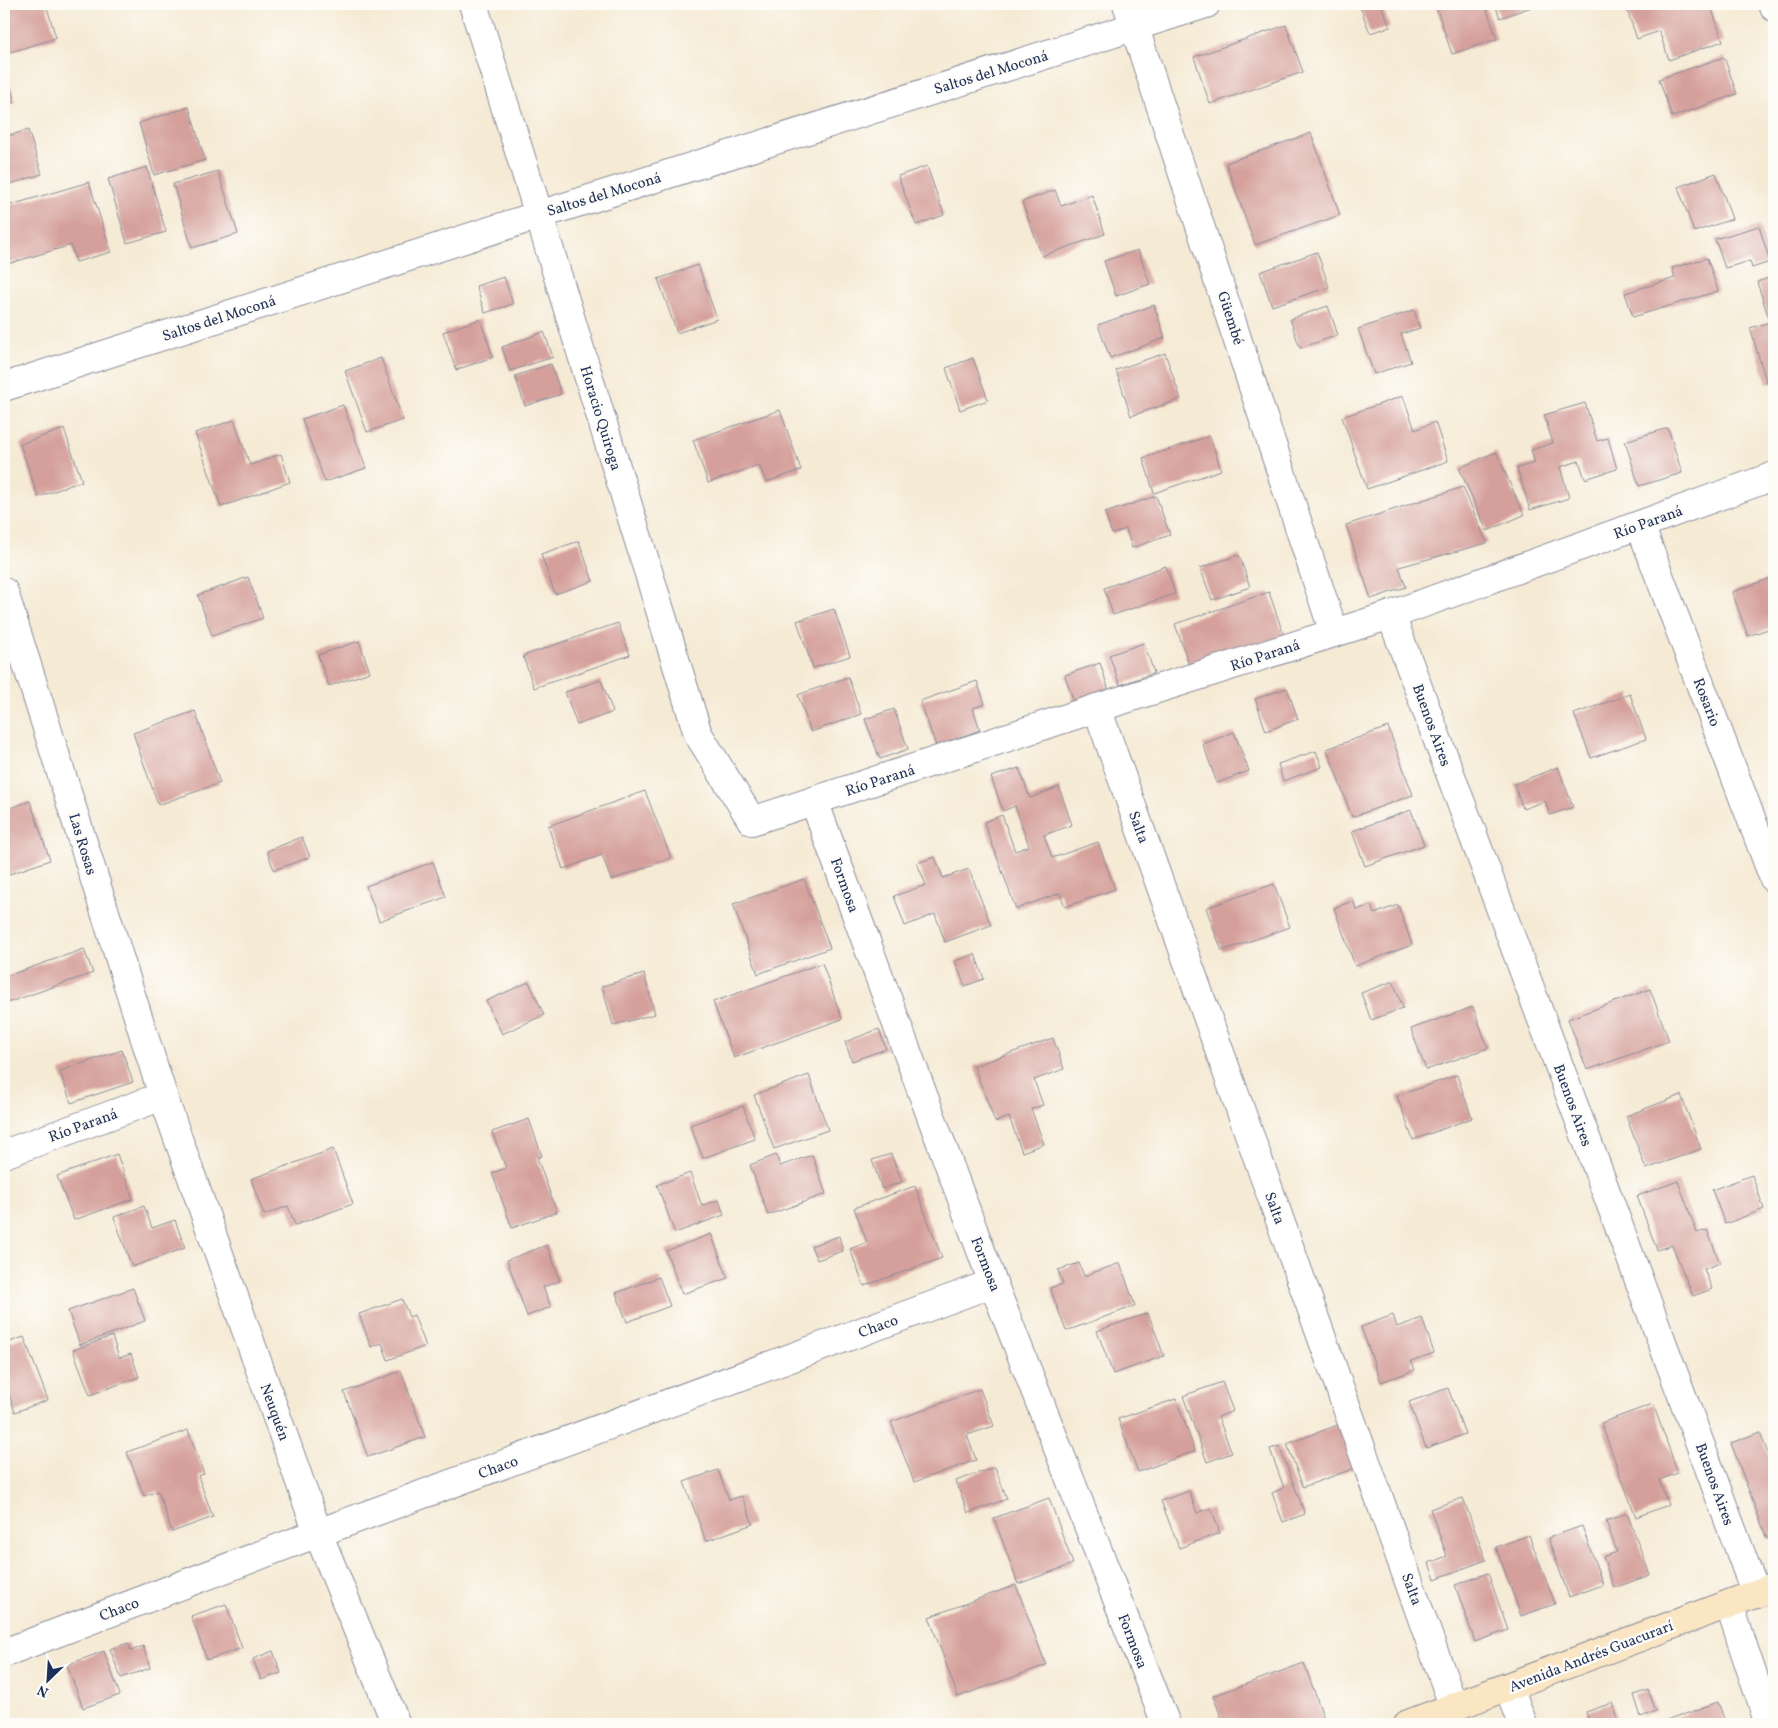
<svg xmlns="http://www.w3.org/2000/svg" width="1778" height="1728" font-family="Vollkorn,serif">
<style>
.building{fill:#d5a09b}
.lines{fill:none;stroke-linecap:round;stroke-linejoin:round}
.street-casing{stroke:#888c99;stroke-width:30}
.secondary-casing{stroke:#888c99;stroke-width:30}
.street{stroke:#fff;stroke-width:28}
.secondary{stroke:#fbe6c4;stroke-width:28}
.labels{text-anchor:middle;stroke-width:5;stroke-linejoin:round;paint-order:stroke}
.street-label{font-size:15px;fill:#1b2f5e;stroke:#fdfcf7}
</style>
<rect width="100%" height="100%" fill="#fdfcf7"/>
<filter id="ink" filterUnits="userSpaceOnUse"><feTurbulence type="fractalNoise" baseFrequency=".02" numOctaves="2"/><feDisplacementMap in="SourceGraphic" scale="10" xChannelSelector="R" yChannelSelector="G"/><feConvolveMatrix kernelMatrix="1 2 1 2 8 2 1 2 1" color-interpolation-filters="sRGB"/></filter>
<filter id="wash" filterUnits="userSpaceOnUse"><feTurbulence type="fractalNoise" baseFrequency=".0096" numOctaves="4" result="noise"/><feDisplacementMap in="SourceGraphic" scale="20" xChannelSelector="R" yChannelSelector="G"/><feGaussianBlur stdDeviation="1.12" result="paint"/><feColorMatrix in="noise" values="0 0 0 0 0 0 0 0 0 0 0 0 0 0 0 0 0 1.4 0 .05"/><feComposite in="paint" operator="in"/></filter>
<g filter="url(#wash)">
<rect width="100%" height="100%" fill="#f5ead4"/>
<g id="blocks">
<g class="building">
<polygon points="4,4 46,4 56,38 7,53 4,41"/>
<polygon points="1359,4 1381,4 1390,27 1370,33"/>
<polygon points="1435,4 1485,4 1497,39 1452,54"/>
<polygon points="1495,4 1540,4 1500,18"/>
<polygon points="1625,4 1710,4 1723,41 1669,60 1659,31 1637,39"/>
<polygon points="1286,25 1303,72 1210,104 1194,57"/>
<polygon points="1724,57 1737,94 1672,117 1659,79"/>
<polygon points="4,72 6,72 15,102 4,105"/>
<polygon points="189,107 205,160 154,175 139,123"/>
<polygon points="28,130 42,174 4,186 4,137"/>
<polygon points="1311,133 1340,215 1255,245 1226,163"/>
<polygon points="927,166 944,215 916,225 898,176"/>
<polygon points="147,167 166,232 127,243 108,179"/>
<polygon points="218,171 238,234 192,248 173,184"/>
<polygon points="1716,173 1732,219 1694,232 1678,187"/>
<polygon points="89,182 111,252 76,262 71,245 4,265 4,207"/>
<polygon points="1055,190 1061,206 1092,195 1105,234 1042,256 1022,202"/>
<polygon points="1759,226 1770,262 1752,268 1750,261 1725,268 1715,239"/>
<polygon points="1138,250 1150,284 1116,296 1104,261"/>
<polygon points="1317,252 1329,287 1272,306 1260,272"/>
<polygon points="1707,258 1718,291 1633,317 1625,293 1675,278 1672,268"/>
<polygon points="698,265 717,319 677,333 658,279"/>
<polygon points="1774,276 1774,382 1767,384 1750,328 1770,322 1757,282"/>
<polygon points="504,277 513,304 485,313 476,286"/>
<polygon points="1154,305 1165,338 1110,358 1098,325"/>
<polygon points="1328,306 1338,335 1300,348 1290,319"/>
<polygon points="1414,310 1420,328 1401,334 1411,362 1374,374 1358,329"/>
<polygon points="480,319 493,357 456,370 443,332"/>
<polygon points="544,332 553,357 510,371 502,347"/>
<polygon points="1165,353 1181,399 1131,416 1116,370"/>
<polygon points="381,358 403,420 367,432 345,371"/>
<polygon points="973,358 988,400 960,410 946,368"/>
<polygon points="551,364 561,394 525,406 515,376"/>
<polygon points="1403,396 1415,430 1435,422 1448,461 1367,489 1342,417"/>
<polygon points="1585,403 1597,441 1608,438 1617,469 1585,479 1579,461 1560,467 1569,498 1530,510 1517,468 1535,463 1531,450 1553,443 1544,415"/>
<polygon points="343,405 366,468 325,482 302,419"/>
<polygon points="780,410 801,470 766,482 759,465 708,483 693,440"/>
<polygon points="234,420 250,465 281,454 290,482 221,507 195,433"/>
<polygon points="1668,428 1682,473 1639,486 1625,441"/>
<polygon points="64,429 82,481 38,497 20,444"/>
<polygon points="1210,436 1221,470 1154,493 1143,458"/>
<polygon points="1496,452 1524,515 1487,531 1459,468"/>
<polygon points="1463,487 1487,543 1399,567 1406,587 1371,599 1346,525"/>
<polygon points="1156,496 1170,535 1132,548 1126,529 1112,534 1105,513"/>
<polygon points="579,541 593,581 555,594 541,554"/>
<polygon points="1239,555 1250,587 1212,600 1200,568"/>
<polygon points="1166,566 1175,594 1113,615 1104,588"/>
<polygon points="248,577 263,618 212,636 198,595"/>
<polygon points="1774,577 1774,627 1748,636 1732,592"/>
<polygon points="1269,592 1284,636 1190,668 1175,624"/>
<polygon points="834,609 850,656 813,668 797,621"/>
<polygon points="618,623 630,655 534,688 523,656"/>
<polygon points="359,641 370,672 329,686 318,655"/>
<polygon points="1144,643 1154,673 1120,685 1109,655"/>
<polygon points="1100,663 1110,694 1075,706 1065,675"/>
<polygon points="848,677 861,714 811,732 798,695"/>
<polygon points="601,680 613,712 577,725 565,692"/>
<polygon points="977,681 985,704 973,708 980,730 936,746 920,701"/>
<polygon points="1287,688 1298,719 1266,731 1255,699"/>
<polygon points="1630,694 1646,739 1591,758 1574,714"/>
<polygon points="894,709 908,749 880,759 865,719"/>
<polygon points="195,711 220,783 158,805 133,733"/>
<polygon points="1388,727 1413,795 1352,817 1327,749"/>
<polygon points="1234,732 1249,771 1217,783 1203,744"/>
<polygon points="1316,751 1322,767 1283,781 1278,764"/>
<polygon points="1558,767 1573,807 1550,815 1545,801 1523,809 1514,784"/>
<polygon points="1019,768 1030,798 1059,787 1072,825 1044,835 1052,858 1098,842 1115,889 1065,907 1060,893 1016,909 984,822 1002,815 1015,851 1029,846 1015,806 1003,811 991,777"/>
<polygon points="645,791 671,858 611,880 602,855 563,869 548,826"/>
<polygon points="30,801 50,860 4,876 4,810"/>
<polygon points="1411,810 1424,845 1365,866 1352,831"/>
<polygon points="302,837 310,857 274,870 267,851"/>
<polygon points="935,857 943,878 969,869 991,925 945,942 935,914 905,926 894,896 926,885 917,863"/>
<polygon points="433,862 446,897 379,921 366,886"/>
<polygon points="804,879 830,948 758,974 733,904"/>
<polygon points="1274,884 1290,927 1222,951 1206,908"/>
<polygon points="1353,901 1357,910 1371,905 1374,914 1398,905 1412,945 1355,966 1334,908"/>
<polygon points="84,949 93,973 4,1004 4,977"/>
<polygon points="975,954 984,979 965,986 955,961"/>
<polygon points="822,963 842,1019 734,1058 713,1002"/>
<polygon points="644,974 655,1014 613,1025 602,986"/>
<polygon points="1393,981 1403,1008 1371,1020 1361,993"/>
<polygon points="529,982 544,1015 502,1034 486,1001"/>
<polygon points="1650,989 1669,1041 1587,1070 1568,1019"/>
<polygon points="1473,1007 1488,1048 1426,1070 1411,1029"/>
<polygon points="879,1029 886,1049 852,1061 845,1042"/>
<polygon points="1053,1038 1064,1069 1034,1080 1043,1105 1031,1109 1044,1144 1022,1152 1009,1117 995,1122 974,1066"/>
<polygon points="122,1050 133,1082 71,1103 60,1071"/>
<polygon points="809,1075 828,1130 774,1149 754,1095"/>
<polygon points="1457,1075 1472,1118 1413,1140 1397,1096"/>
<polygon points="1681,1095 1701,1149 1646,1169 1626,1116"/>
<polygon points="743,1106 755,1139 703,1158 690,1125"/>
<polygon points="529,1119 542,1156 537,1158 557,1212 512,1228 492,1173 506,1168 492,1132"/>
<polygon points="333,1149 353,1204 295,1225 288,1206 264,1215 251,1179"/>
<polygon points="117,1154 133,1199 74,1220 57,1176"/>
<polygon points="891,1154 902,1182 882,1189 872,1160"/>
<polygon points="776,1155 780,1166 812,1155 826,1194 768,1215 750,1165"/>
<polygon points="690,1173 702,1206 719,1200 724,1215 675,1233 657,1185"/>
<polygon points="1752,1175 1764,1209 1725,1224 1712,1190"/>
<polygon points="1678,1181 1697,1233 1707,1230 1720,1263 1704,1269 1712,1289 1693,1296 1672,1245 1657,1250 1637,1196"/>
<polygon points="915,1186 942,1258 864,1286 850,1249 867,1242 854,1208"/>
<polygon points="144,1206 152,1228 175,1220 185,1248 132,1267 114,1217"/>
<polygon points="711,1234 728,1278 682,1294 666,1251"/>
<polygon points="839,1236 843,1251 817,1260 811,1246"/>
<polygon points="547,1245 560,1281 543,1287 551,1307 527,1316 507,1260"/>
<polygon points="1079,1263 1084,1276 1120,1263 1135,1306 1066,1331 1050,1288 1063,1284 1058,1270"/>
<polygon points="659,1277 670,1306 627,1322 616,1293"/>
<polygon points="133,1288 145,1321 80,1345 68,1311"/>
<polygon points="402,1299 409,1317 414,1315 426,1346 388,1360 382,1343 371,1347 359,1314"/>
<polygon points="1148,1313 1164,1356 1113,1374 1097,1331"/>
<polygon points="1393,1315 1397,1327 1422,1318 1434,1353 1411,1361 1415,1370 1381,1382 1361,1327"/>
<polygon points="112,1336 119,1358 131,1354 139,1377 90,1395 73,1350"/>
<polygon points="24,1337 48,1400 15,1412 4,1380 4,1344"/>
<polygon points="401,1371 425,1437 368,1457 344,1392"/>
<polygon points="1222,1382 1233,1411 1218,1417 1232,1453 1207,1462 1183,1396"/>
<polygon points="1448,1388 1465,1434 1426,1448 1409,1402"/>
<polygon points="980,1389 994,1426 967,1435 976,1460 914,1482 891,1422"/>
<polygon points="1176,1399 1195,1451 1138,1472 1118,1419"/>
<polygon points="1653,1404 1678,1473 1659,1480 1668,1505 1636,1517 1601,1423"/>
<polygon points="1343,1423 1358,1467 1303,1487 1287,1444"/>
<polygon points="188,1430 204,1474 198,1476 213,1517 172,1532 158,1491 144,1496 127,1452"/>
<polygon points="1760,1432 1774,1471 1774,1536 1767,1539 1731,1443"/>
<polygon points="1279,1446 1305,1514 1283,1522 1272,1493 1284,1488 1270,1449"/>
<polygon points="995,1467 1007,1499 968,1513 956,1481"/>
<polygon points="718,1470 729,1500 742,1496 753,1524 706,1541 684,1482"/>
<polygon points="1189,1491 1197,1513 1211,1508 1220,1533 1179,1548 1161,1501"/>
<polygon points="1049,1498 1073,1564 1018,1584 994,1518"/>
<polygon points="1463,1498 1486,1560 1435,1579 1429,1563 1447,1556 1430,1509"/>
<polygon points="1627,1513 1650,1575 1614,1588 1603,1557 1617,1552 1606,1521"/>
<polygon points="1582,1526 1603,1585 1569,1597 1548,1538"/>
<polygon points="1529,1535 1555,1604 1521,1616 1496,1547"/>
<polygon points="1488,1573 1508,1630 1475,1642 1455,1585"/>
<polygon points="1016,1585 1046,1665 958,1697 929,1617"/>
<polygon points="226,1604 242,1648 207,1660 191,1616"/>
<polygon points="128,1643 131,1651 143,1646 150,1668 121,1678 110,1649"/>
<polygon points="104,1651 120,1695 83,1708 67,1665"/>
<polygon points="273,1651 281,1673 261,1680 253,1659"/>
<polygon points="1304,1663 1326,1724 1224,1724 1213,1696"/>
<polygon points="1648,1690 1656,1711 1641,1717 1634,1695"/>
<polygon points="1718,1702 1726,1724 1658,1724"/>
<polygon points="1612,1703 1620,1724 1590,1724 1586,1712"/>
<polygon points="293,1719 295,1724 279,1724"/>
</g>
</g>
</g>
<g filter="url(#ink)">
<use href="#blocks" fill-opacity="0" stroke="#888c99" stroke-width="1"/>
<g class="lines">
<defs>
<g id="street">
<polyline points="473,4 539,215 698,734 752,821 1097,708 1391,615 1774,476"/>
<polyline points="1127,4 1334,633"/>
<polyline points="1773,4 1774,7"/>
<polyline points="4,387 539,215 1206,4"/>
<polyline points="1640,525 1774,879"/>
<polyline points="4,592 163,1096 318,1533 396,1724"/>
<polyline points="1391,615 1756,1594"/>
<polyline points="1097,708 1454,1708"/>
<polyline points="814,801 993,1283 1166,1724"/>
<polyline points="4,1154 163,1096"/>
<polyline points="1729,1604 1769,1724"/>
<polyline points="4,1653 318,1533 993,1283"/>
<polyline points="1509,1687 1523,1724"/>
</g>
<polyline id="secondary" points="1408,1724 1774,1587"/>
</defs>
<use href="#street" class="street-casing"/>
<use href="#secondary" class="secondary-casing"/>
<use href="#street" class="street"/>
<use href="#secondary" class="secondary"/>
</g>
</g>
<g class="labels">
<g class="street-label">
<text transform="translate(991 72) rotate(-17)" y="5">Saltos del Moconá</text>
<text transform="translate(604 194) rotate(-17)" y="5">Saltos del Moconá</text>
<text transform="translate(219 318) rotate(-18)" y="5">Saltos del Moconá</text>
<text transform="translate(1231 318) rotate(72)" y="5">Güembé</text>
<text transform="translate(601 418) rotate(73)" y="5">Horacio Quiroga</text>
<text transform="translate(1648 522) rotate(-20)" y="5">Río Paraná</text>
<text transform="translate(1265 655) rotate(-18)" y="5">Río Paraná</text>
<text transform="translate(1707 702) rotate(69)" y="5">Rosario</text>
<text transform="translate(1432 725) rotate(70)" y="5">Buenos Aires</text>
<text transform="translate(880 780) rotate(-18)" y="5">Río Paraná</text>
<text transform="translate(1139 827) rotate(70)" y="5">Salta</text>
<text transform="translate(83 844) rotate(73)" y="5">Las Rosas</text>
<text transform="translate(845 885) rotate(70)" y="5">Formosa</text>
<text transform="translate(1573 1105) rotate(70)" y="5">Buenos Aires</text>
<text transform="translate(83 1125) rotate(-20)" y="5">Río Paraná</text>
<text transform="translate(1275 1208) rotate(70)" y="5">Salta</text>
<text transform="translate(986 1264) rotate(69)" y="5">Formosa</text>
<text transform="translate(878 1326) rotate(-20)" y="5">Chaco</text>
<text transform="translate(275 1412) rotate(70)" y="5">Neuquén</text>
<text transform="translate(498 1467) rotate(-20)" y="5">Chaco</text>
<text transform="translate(1715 1484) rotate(70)" y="5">Buenos Aires</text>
<text transform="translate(1412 1589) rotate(70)" y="5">Salta</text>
<text transform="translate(119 1609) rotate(-21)" y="5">Chaco</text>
<text transform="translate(1133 1641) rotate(69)" y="5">Formosa</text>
<text transform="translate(1591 1656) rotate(-21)" y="5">Avenida Andrés Guacurarí</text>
</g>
</g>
<rect width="1778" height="1728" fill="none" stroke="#fdfcf7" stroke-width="20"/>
<g transform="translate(48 1680) rotate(205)" stroke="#fdfcf7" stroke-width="4" paint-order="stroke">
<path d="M0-4L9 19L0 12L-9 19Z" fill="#1b2f5e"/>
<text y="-8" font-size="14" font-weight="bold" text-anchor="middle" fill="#1b2f5e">N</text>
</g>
</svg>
